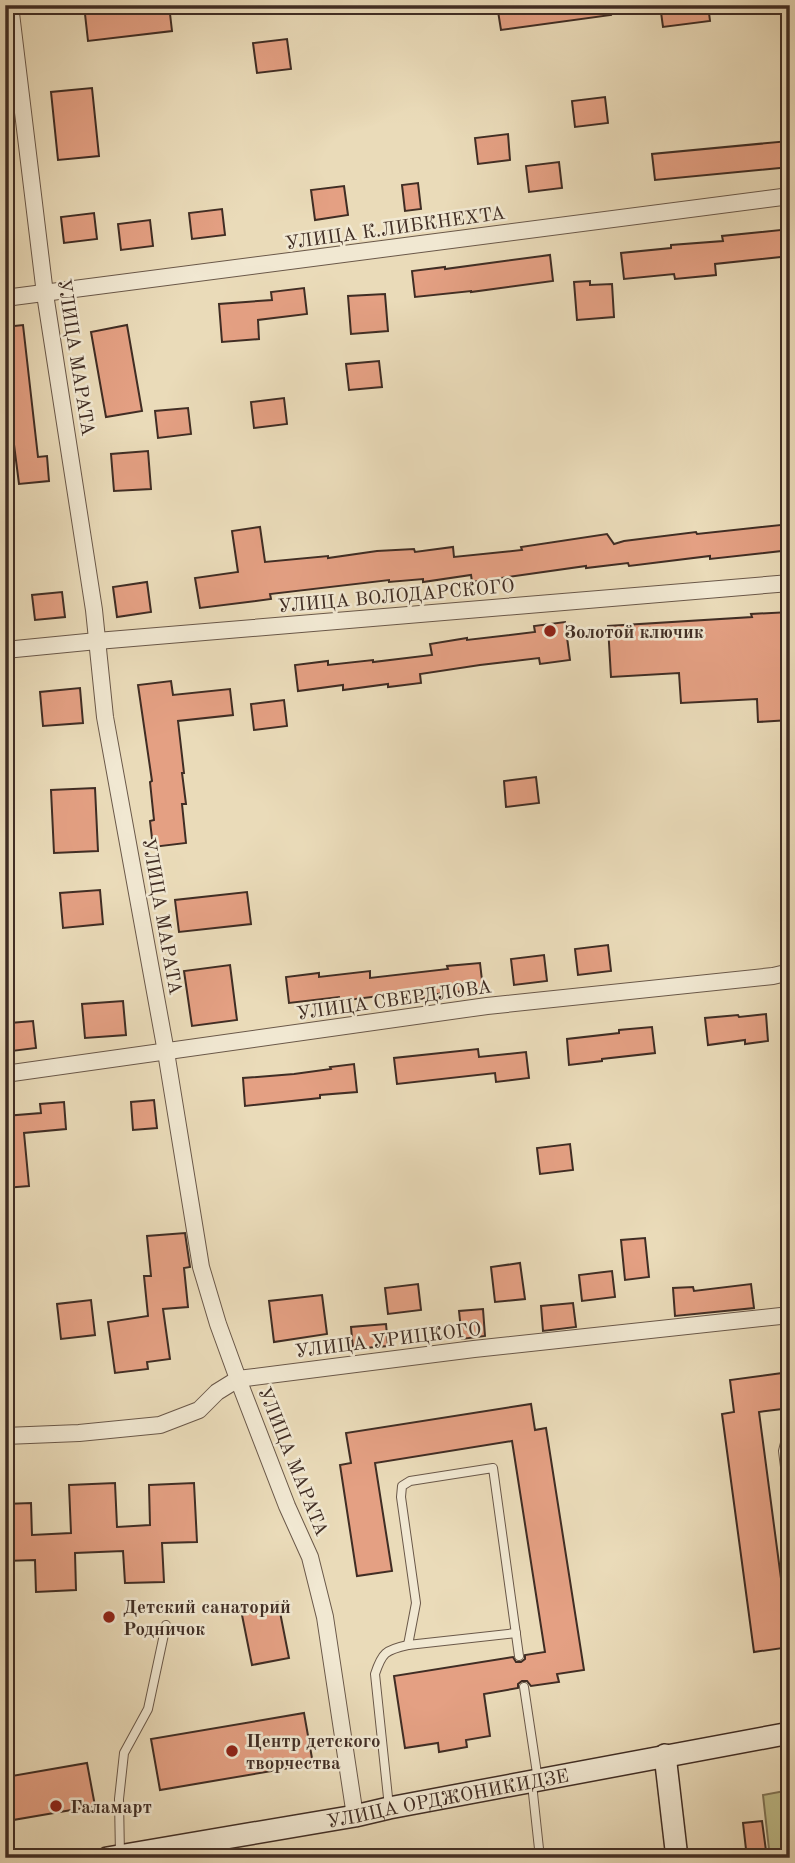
<svg xmlns="http://www.w3.org/2000/svg" width="795" height="1863" font-family="'Old Standard TT',serif">
<style>
.green{fill:#bfbd8a;stroke:#807557;stroke-width:2}
.building{fill:#e4a083;stroke:#402d24;stroke-width:2}
.lines{fill:none;stroke-linecap:round;stroke-linejoin:round}
.service-casing{stroke:#6a5849;stroke-width:10}
.minor-casing{stroke:#6a5849;stroke-width:18}
.secondary-casing{stroke:#402d24;stroke-width:24}
.service{stroke:#f1e8d2;stroke-width:8}
.minor{stroke:#f1e8d2;stroke-width:16}
.secondary{stroke:#f1e8d2;stroke-width:21}
.poi-dot{fill:#8f2418;stroke:#f1e8d2;stroke-width:2.5}
.labels{text-anchor:middle;stroke-width:5;stroke-linejoin:round;paint-order:stroke}
.street-label{font-size:19px;fill:#402d24;stroke:#f1e8d2}
.poi-label{font-size:19px;font-weight:bold;fill:#402d24;stroke:#f1e8d2;text-anchor:start}
</style>
<rect width="100%" height="100%" fill="#eadbb9"/>
<filter id="stains"><feTurbulence type="fractalNoise" baseFrequency=".00286" numOctaves="4"/><feColorMatrix values="0 0 0 0 .2 0 0 0 0 .09 0 0 0 0 .02 0 0 0 .5 -.17"/></filter>
<radialGradient id="worn" r=".72"><stop offset=".6" stop-color="#630" stop-opacity="0"/><stop offset="1" stop-color="#630" stop-opacity=".3"/></radialGradient>
<polygon class="green" points="790,1790 790,1858 770,1858 763,1795"/>
<g class="building">
<polygon points="84,5 169,5 172,31 88,41"/>
<polygon points="497,5 610,5 611,15 501,30"/>
<polygon points="660,5 708,5 710,21 663,27"/>
<polygon points="287,39 291,69 257,73 253,43"/>
<polygon points="92,88 99,156 58,160 51,92"/>
<polygon points="605,97 608,123 575,127 572,101"/>
<polygon points="508,134 510,160 478,164 475,138"/>
<polygon points="789,141 790,167 655,180 652,154"/>
<polygon points="559,162 562,188 529,192 526,166"/>
<polygon points="418,183 421,209 405,211 402,185"/>
<polygon points="344,186 348,215 315,220 311,190"/>
<polygon points="222,209 225,235 192,239 189,213"/>
<polygon points="94,213 97,239 64,243 61,217"/>
<polygon points="150,220 153,246 121,250 118,224"/>
<polygon points="790,229 790,256 715,264 716,275 675,279 674,274 624,279 621,253 671,248 671,245 723,241 722,236"/>
<polygon points="550,255 553,281 471,292 471,291 415,297 412,271 445,267 445,269"/>
<polygon points="590,281 590,285 612,284 614,317 577,320 574,282"/>
<polygon points="304,288 307,314 258,320 259,339 222,342 219,304 272,300 271,292"/>
<polygon points="385,294 388,331 351,334 348,296"/>
<polygon points="23,325 38,457 47,456 49,481 19,484 5,374 5,327"/>
<polygon points="127,325 142,411 106,417 91,332"/>
<polygon points="379,361 382,387 349,390 346,364"/>
<polygon points="284,398 287,424 254,428 251,402"/>
<polygon points="188,408 191,434 158,438 155,411"/>
<polygon points="148,451 151,489 114,491 111,454"/>
<polygon points="790,524 790,550 710,559 710,556 629,566 628,563 586,568 586,566 472,582 471,575 423,582 423,579 389,582 389,580 270,594 271,599 200,608 195,578 238,572 232,531 260,527 265,562 328,556 328,558 377,551 414,549 415,552 453,547 454,557 522,550 521,547 607,534 614,544 624,541 696,532 697,534"/>
<polygon points="147,582 151,612 117,617 113,587"/>
<polygon points="62,592 65,617 35,620 32,595"/>
<polygon points="790,612 790,720 758,722 757,699 681,703 679,673 611,677 608,626 752,617 751,614"/>
<polygon points="565,622 570,660 540,664 539,658 480,665 420,674 421,683 388,687 388,684 343,690 343,685 298,691 295,665 328,661 328,665 373,660 373,662 432,655 430,644 467,638 467,640 535,632 534,626"/>
<polygon points="171,681 173,695 230,689 233,715 178,721 184,773 182,773 186,804 182,804 186,843 153,847 150,821 154,820 150,782 152,781 138,685"/>
<polygon points="80,688 83,723 43,726 40,692"/>
<polygon points="284,700 287,726 254,730 251,704"/>
<polygon points="536,777 539,803 506,807 504,781"/>
<polygon points="95,788 98,851 54,853 51,790"/>
<polygon points="100,890 103,924 63,928 60,893"/>
<polygon points="247,892 251,924 179,932 175,900"/>
<polygon points="608,945 611,971 578,975 575,949"/>
<polygon points="544,955 547,981 514,985 511,959"/>
<polygon points="480,963 483,989 429,995 429,998 396,1001 395,994 340,1001 339,997 289,1003 286,977 319,973 319,977 370,971 370,978 448,969 447,966"/>
<polygon points="230,965 237,1020 192,1026 184,971"/>
<polygon points="123,1001 126,1035 85,1038 82,1004"/>
<polygon points="766,1014 768,1041 745,1044 745,1040 708,1045 705,1018 738,1015 739,1017"/>
<polygon points="33,1021 36,1048 12,1051 10,1023"/>
<polygon points="652,1027 655,1053 602,1059 602,1061 569,1065 567,1039 619,1033 619,1030"/>
<polygon points="478,1049 479,1057 526,1052 529,1078 496,1082 495,1073 397,1084 394,1058"/>
<polygon points="354,1064 357,1092 320,1095 320,1098 245,1106 243,1078 294,1074 331,1069 330,1067"/>
<polygon points="154,1100 157,1128 133,1130 131,1102"/>
<polygon points="64,1102 66,1129 24,1133 29,1186 5,1188 5,1116 41,1113 40,1104"/>
<polygon points="570,1144 573,1170 540,1174 537,1148"/>
<polygon points="185,1233 190,1267 184,1268 188,1307 163,1309 170,1359 147,1362 148,1369 115,1373 108,1322 148,1316 144,1276 151,1276 147,1236"/>
<polygon points="645,1238 649,1277 625,1280 621,1240"/>
<polygon points="520,1263 525,1299 495,1302 491,1267"/>
<polygon points="612,1271 615,1297 582,1301 579,1275"/>
<polygon points="418,1284 421,1310 388,1314 385,1288"/>
<polygon points="751,1284 754,1308 675,1316 673,1288 693,1287 694,1291"/>
<polygon points="322,1295 327,1334 274,1342 269,1301"/>
<polygon points="91,1300 95,1335 61,1339 57,1304"/>
<polygon points="573,1303 576,1327 543,1331 541,1306"/>
<polygon points="483,1309 485,1336 462,1339 459,1311"/>
<polygon points="386,1324 388,1346 353,1349 351,1327"/>
<polygon points="790,1372 790,1408 759,1412 787,1624 790,1624 790,1647 754,1652 722,1414 734,1412 730,1380"/>
<polygon points="531,1404 535,1430 546,1428 584,1670 557,1674 559,1682 531,1686 527,1681 522,1681 518,1684 518,1688 484,1694 490,1736 466,1740 467,1747 439,1752 438,1743 405,1748 394,1676 513,1657 516,1662 521,1662 525,1659 525,1655 545,1652 512,1441 375,1463 392,1571 357,1576 340,1465 351,1463 346,1433"/>
<polygon points="115,1483 117,1527 150,1525 149,1485 194,1483 197,1542 162,1543 164,1582 125,1583 123,1551 75,1553 76,1590 36,1592 35,1560 5,1561 5,1504 31,1503 32,1535 71,1533 69,1485"/>
<polygon points="278,1602 289,1658 252,1665 241,1610"/>
<polygon points="304,1713 313,1764 160,1790 151,1739"/>
<polygon points="87,1763 95,1806 13,1820 6,1777"/>
<polygon points="762,1821 767,1858 747,1858 743,1823"/>
</g>
<g class="lines">
<defs>
<g id="service">
<polyline points="790,1436 786,1439 783,1451 790,1507"/>
<polyline points="408,1645 416,1603 401,1497 402,1486 410,1481 493,1468 519,1656"/>
<polyline points="524,1687 538,1780"/>
<polyline points="532,1784 540,1858"/>
<path d="M 389,1807 L 375,1674 C 382,1653 385,1650 408,1645 L 516,1633"/>
<polyline points="120,1856 119,1799 124,1753 148,1709 166,1625"/>
</g>
<g id="minor">
<polyline points="10,5 45,294 94,610 105,717 166,1052 201,1267 218,1324 238,1379 287,1506 310,1557 325,1617 355,1816"/>
<polyline points="5,298 790,196"/>
<polyline points="5,650 97,641 790,583"/>
<polyline points="5,1074 487,1006 773,976 790,972"/>
<polyline points="5,1436 79,1433 160,1425 199,1410 217,1392 238,1379 474,1349 790,1315"/>
</g>
<g id="secondary">
<polyline points="665,1755 677,1858"/>
<path id="s1" d="M 107,1858 L 355,1816 L 389,1808 L 790,1733"/>
</g>
</defs>
<use href="#service" class="service-casing"/>
<use href="#minor" class="minor-casing"/>
<use href="#secondary" class="secondary-casing"/>
<use href="#service" class="service"/>
<use href="#minor" class="minor"/>
<use href="#secondary" class="secondary"/>
</g>
<g class="poi-dot">
<circle cx="550" cy="631" r="7"/>
<circle cx="109" cy="1617" r="7"/>
<circle cx="232" cy="1751" r="7"/>
<circle cx="56" cy="1806" r="7"/>
</g>
<g class="labels">
<g class="street-label">
<text transform="translate(395 227) rotate(-8)" y="7">УЛИЦА К.ЛИБКНЕХТА</text>
<text transform="translate(77 357) rotate(81)" y="7">УЛИЦА МАРАТА</text>
<text transform="translate(396 595) rotate(-5)" y="7">УЛИЦА ВОЛОДАРСКОГО</text>
<text transform="translate(163 916) rotate(80)" y="7">УЛИЦА МАРАТА</text>
<text transform="translate(394 999) rotate(-8)" y="7">УЛИЦА СВЕРДЛОВА</text>
<text transform="translate(388 1339) rotate(-7)" y="7">УЛИЦА УРИЦКОГО</text>
<text transform="translate(294 1461) rotate(68)" y="7">УЛИЦА МАРАТА</text>
<text dy="7" stroke="none"><textPath href="#s1" startOffset="346">УЛИЦА ОРДЖОНИКИДЗЕ</textPath></text>
</g>
<g class="poi-label">
<text x="564" y="638">Золотой ключик</text>
<text x="123" y="1613">Детский санаторий<tspan x="123" dy="22">Родничок</tspan></text>
<text x="246" y="1747">Центр детского<tspan x="246" dy="22">творчества</tspan></text>
<text x="70" y="1813">Галамарт</text>
</g>
</g>
<rect width="795" height="1863" fill="none" stroke="#eadbb9" stroke-width="28"/>
<rect x="7" y="7" width="781" height="1849" fill="none" stroke="#402d24" stroke-width="3.5"/>
<rect x="14" y="14" width="767" height="1835" fill="none" stroke="#402d24" stroke-width="2"/>
<rect width="100%" height="100%" filter="url(#stains)"/>
<rect width="100%" height="100%" fill="url(#worn)"/>
</svg>
